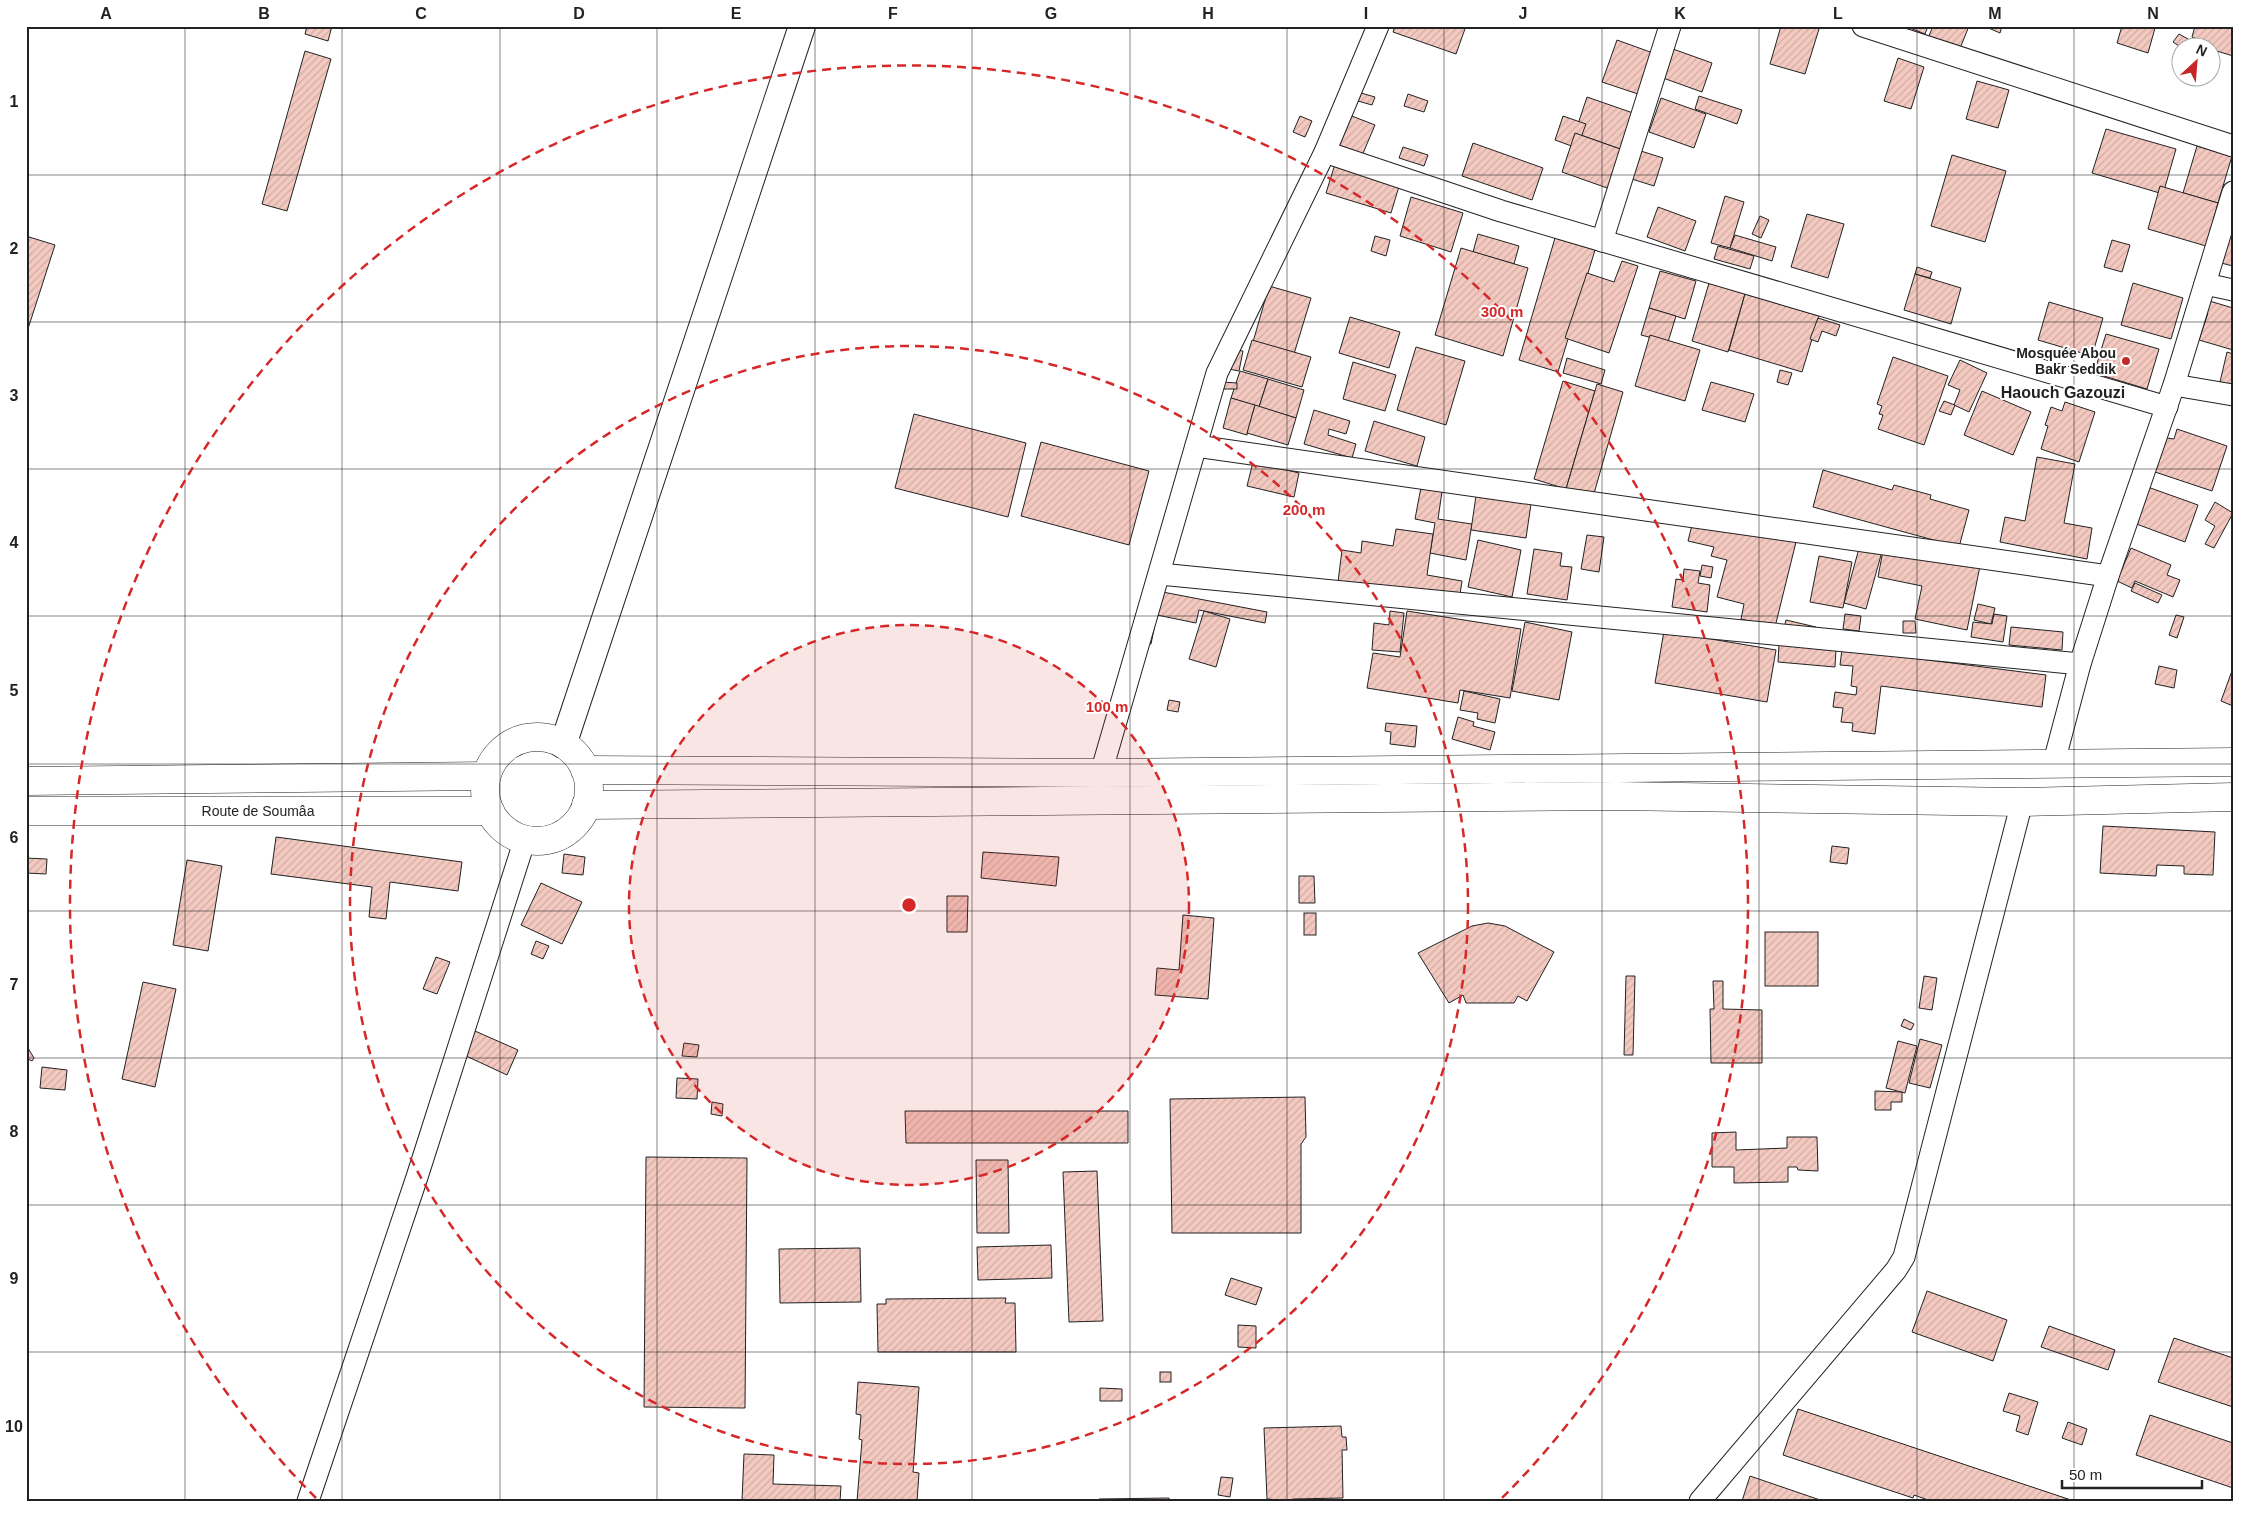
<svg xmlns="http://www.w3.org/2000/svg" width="2259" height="1527" font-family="Arial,sans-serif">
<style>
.building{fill:url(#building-hatch);stroke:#222}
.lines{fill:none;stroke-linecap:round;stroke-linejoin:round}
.minor-casing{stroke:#222;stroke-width:23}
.major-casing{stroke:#222;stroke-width:28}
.highway-casing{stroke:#222;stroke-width:29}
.minor{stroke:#fff;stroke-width:21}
.major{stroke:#fff;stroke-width:26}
.highway{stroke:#fff;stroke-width:28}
.grid{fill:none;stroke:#222;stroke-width:1;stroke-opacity:0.55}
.ring{fill:none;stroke:#d62828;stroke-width:2.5;stroke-dasharray:9 6}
.poi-dot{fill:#c62828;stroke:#fff;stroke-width:2}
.labels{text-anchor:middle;stroke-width:4;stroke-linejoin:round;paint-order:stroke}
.poi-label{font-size:14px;font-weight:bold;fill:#222;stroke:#fff;text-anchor:end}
.street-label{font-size:14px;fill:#222;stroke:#fff}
.quarter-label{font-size:16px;font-weight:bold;fill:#222;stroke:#fff}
.centre{fill:#d62828;stroke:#fff;stroke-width:2.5}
.ring-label{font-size:15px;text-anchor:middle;font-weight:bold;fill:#d62828;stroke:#fff;stroke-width:4;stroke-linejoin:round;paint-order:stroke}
.neatline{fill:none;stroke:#222;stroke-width:2}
.grid-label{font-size:16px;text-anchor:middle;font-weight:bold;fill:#222}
</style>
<defs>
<pattern id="building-hatch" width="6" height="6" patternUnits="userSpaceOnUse" patternTransform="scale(1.25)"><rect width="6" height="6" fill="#f3c9c0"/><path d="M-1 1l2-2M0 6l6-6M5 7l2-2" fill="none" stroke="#d0aca5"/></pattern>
</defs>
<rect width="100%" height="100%" fill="#fff"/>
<g class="building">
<polygon points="307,26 332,26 328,41 305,34"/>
<polygon points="1395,26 1466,26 1456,54 1393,32"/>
<polygon points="1781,26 1811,26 1819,29 1805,74 1770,64"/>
<polygon points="1905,26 1928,26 1925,34"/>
<polygon points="1933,26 1969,26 1957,56 1926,43"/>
<polygon points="1984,26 2002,26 2000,33"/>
<polygon points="2122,26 2155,28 2148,53 2117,43"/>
<polygon points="2195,26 2233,26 2233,56 2204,47 2206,42 2192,37"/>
<polygon points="2179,34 2188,39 2182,48 2173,42"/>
<polygon points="1617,40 1653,53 1638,94 1602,82"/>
<polygon points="1673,49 1712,63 1702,92 1663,78"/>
<polygon points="305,51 331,59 287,211 262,204"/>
<polygon points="1898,58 1924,67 1911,109 1884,101"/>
<polygon points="1977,81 2009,90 1998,128 1966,119"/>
<polygon points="1361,93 1375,97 1372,105 1358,101"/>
<polygon points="1408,94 1428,101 1424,112 1404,106"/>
<polygon points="1699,96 1742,110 1737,124 1695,109"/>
<polygon points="1587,97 1633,113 1620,149 1575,133"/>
<polygon points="1661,98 1706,114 1694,148 1649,132"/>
<polygon points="1339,111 1375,125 1361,158 1326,143"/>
<polygon points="1300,116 1312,121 1305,137 1293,132"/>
<polygon points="1563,116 1586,124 1577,148 1555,140"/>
<polygon points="2106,129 2176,149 2163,194 2092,173"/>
<polygon points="1575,133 1623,150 1610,189 1562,172"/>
<polygon points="1473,143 1543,168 1532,200 1462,176"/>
<polygon points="1625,146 1663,158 1654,186 1616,174"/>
<polygon points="2197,146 2232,156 2218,203 2183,193"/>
<polygon points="1403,147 1428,155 1424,166 1399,158"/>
<polygon points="1952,155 2006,171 1985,242 1931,226"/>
<polygon points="1335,164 1400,183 1391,213 1326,193"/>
<polygon points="2160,186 2218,203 2206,246 2148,229"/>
<polygon points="1725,196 1744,202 1730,248 1711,243"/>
<polygon points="1411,197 1463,213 1451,252 1400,236"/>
<polygon points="1658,207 1696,221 1685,251 1647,237"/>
<polygon points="1807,214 1844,224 1828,278 1791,267"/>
<polygon points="1760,216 1769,220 1761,238 1752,234"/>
<polygon points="2230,230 2233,231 2233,266 2221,263"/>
<polygon points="1478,234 1519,246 1514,264 1473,252"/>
<polygon points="1735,235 1776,247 1772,261 1730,248"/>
<polygon points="26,236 55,245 26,335"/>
<polygon points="1375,236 1390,240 1386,256 1371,251"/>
<polygon points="1555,238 1595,250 1558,372 1519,360"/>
<polygon points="2112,240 2130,245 2122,272 2104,267"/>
<polygon points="1718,246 1754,256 1750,269 1714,259"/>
<polygon points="1461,248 1528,268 1503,356 1435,335"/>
<polygon points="1622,261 1638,266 1609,353 1565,338 1587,273 1614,282"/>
<polygon points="1917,267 1932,272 1930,278 1915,274"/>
<polygon points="1660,271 1696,281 1685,319 1649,308"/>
<polygon points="1915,274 1961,288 1951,324 1904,310"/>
<polygon points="1709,283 1745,294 1728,352 1692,341"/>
<polygon points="2133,283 2183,298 2171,339 2121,325"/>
<polygon points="1269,286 1311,298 1294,354 1253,342"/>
<polygon points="1745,294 1819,316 1802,372 1729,350"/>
<polygon points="2206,300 2233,308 2233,350 2199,340 2208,313 2202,311"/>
<polygon points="2049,302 2103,318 2092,356 2038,340"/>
<polygon points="1649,308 1676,316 1668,342 1641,335"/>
<polygon points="1350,317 1400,332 1389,368 1339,353"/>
<polygon points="1818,318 1840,325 1836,336 1822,331 1818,342 1810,339"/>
<polygon points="2106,334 2159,349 2147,389 2094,373"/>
<polygon points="1650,335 1700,350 1685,401 1635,386"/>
<polygon points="1252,340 1311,357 1302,387 1243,370"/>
<polygon points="1416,347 1465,361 1446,425 1397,410"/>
<polygon points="1222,348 1243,351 1239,371 1219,367"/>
<polygon points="2227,352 2233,354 2233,386 2220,382"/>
<polygon points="1893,357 1948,376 1924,445 1878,429 1883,415 1879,414 1882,406 1877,404"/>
<polygon points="1567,358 1605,370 1601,384 1563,373"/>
<polygon points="1960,360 1987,373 1969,412 1954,405 1960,390 1948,385"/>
<polygon points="1353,362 1396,375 1385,411 1343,399"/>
<polygon points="1780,370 1792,373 1788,385 1777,382"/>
<polygon points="1240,371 1268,379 1259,407 1231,398"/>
<polygon points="1268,379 1304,390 1296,418 1259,407"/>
<polygon points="1563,381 1595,391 1566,489 1534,479"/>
<polygon points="1222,382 1237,383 1237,389 1220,389"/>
<polygon points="1711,382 1754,394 1745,422 1702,410"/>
<polygon points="1597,384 1623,392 1593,497 1566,489"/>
<polygon points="1982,391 2031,412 2013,455 1964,435"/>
<polygon points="1231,398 1255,405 1247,435 1223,428"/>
<polygon points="1944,401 1955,405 1951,415 1939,411"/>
<polygon points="2065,402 2095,412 2079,462 2041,449 2048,426 2045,425 2051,407 2062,411"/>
<polygon points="1255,405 1296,418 1288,445 1247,433"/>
<polygon points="1314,410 1350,421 1346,434 1329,429 1328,435 1356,444 1352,458 1304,444"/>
<polygon points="914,414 1026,443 1008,517 895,488"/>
<polygon points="1374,421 1425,437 1417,466 1365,451"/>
<polygon points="2177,429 2227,446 2212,491 2155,472 2167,438 2174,439"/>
<polygon points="1041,442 1149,471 1129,545 1021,516"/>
<polygon points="2037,457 2075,464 2064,523 2092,528 2087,559 2000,542 2005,517 2025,521"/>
<polygon points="1253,462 1299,473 1294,497 1247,486"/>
<polygon points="1823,470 1892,490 1894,485 1931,495 1930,499 1969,510 1959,547 1813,507"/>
<polygon points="1422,482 1443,485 1438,519 1472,524 1466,560 1430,553 1435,523 1415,519"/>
<polygon points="2145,486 2198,505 2185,542 2131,522"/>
<polygon points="1476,496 1531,504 1526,538 1471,530"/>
<polygon points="2215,502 2233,513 2214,548 2205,544 2215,526 2205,520"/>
<polygon points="1693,521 1797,538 1775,627 1741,619 1744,604 1717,597 1727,560 1711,556 1714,547 1688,541"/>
<polygon points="1396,529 1433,534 1427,575 1462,581 1459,601 1338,582 1342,550 1361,553 1362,541 1393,546"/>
<polygon points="1587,535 1604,537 1599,572 1581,569"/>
<polygon points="1478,540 1521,550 1512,597 1468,587"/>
<polygon points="1861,541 1883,548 1866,609 1844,603"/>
<polygon points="1884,545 1980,566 1967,630 1915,619 1922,586 1878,577"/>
<polygon points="2131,548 2171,565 2167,575 2180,580 2173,597 2135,581 2132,588 2117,581"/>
<polygon points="1534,549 1562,553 1560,566 1572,567 1567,600 1527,594"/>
<polygon points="1819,556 1852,562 1843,608 1810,602"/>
<polygon points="1702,565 1713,567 1711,578 1700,576"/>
<polygon points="1684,569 1700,571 1698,583 1710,585 1707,612 1672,607 1676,579 1683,580"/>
<polygon points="2135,583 2162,595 2158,603 2131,591"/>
<polygon points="1147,589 1267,612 1265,623 1199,610 1196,623 1157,615 1151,644 1137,642"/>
<polygon points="1978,604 1995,608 1991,624 1974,620"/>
<polygon points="1204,611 1230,619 1216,667 1189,659"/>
<polygon points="1390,611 1404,613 1400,652 1372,650 1374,623 1389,625"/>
<polygon points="1407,611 1521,629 1510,698 1460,690 1458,703 1367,688 1373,653 1400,657"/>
<polygon points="1845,614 1861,616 1859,631 1843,629"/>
<polygon points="1994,614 2007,616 2003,642 1971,637 1973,622 1992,624"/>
<polygon points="2176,615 2184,617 2177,638 2169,635"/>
<polygon points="1786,620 1816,627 1814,639 1783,632"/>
<polygon points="1903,621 1915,621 1916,633 1903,633"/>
<polygon points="1525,622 1572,632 1559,700 1512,691"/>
<polygon points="2011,627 2063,632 2062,650 2009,645"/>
<polygon points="1664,631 1776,650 1767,702 1655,683"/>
<polygon points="1779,645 1836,649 1835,667 1778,662"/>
<polygon points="1842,649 2046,675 2042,707 1881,686 1875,734 1852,731 1853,723 1841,722 1843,708 1833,707 1835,692 1856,695 1857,687 1851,686 1853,666 1840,665"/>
<polygon points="2159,666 2177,670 2174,688 2155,684"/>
<polygon points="2233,668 2233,706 2221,701"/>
<polygon points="1464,691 1500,699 1495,723 1477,719 1478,713 1460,710"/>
<polygon points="1169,700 1180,702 1178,712 1167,710"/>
<polygon points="1458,717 1474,722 1473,726 1495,732 1490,750 1452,739"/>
<polygon points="1386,723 1417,726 1415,747 1390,744 1391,732 1385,731"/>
<polygon points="2103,826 2215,832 2213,875 2184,874 2184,866 2157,865 2156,876 2100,873"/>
<polygon points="276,837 462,862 458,891 390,882 386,919 369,917 372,887 271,874"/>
<polygon points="1832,846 1849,848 1847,864 1830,862"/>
<polygon points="983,852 1059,857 1056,886 981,878"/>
<polygon points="564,854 585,857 583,875 562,873"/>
<polygon points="26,858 47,859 46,874 26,873"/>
<polygon points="187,860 222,866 208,951 173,945"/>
<polygon points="1299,876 1314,876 1315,903 1299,903"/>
<polygon points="541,883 582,902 562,944 521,925"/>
<polygon points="947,896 968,896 967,932 947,932"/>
<rect x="1304" y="913" width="12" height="22"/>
<polygon points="1183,915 1214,918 1208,999 1155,995 1157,968 1179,970"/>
<polygon points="1488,923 1505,926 1554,952 1527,1001 1518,996 1514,1003 1466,1003 1463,995 1449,1003 1418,953 1472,926"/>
<rect x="1765" y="932" width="53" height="54"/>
<polygon points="536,941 549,946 543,959 531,954"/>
<polygon points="436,957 450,962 437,994 423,989"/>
<polygon points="1626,976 1635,976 1633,1055 1624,1055"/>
<polygon points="1924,976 1937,978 1932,1010 1919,1008"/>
<polygon points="1713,981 1723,981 1723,1009 1762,1010 1762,1063 1711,1063 1710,1009 1714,1009"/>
<polygon points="143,982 176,989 155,1087 122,1079"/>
<polygon points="1904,1019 1914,1024 1911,1030 1901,1026"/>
<polygon points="26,1023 26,1045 34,1058 32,1061 26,1058"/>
<polygon points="475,1031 518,1050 507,1075 464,1055"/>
<polygon points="1920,1039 1942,1045 1930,1088 1909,1083"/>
<polygon points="1898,1041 1917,1046 1905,1093 1886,1088"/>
<polygon points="684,1043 699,1045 697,1057 682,1056"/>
<polygon points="42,1067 67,1070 65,1090 40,1088"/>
<polygon points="677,1078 698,1079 697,1099 676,1098"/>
<polygon points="1875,1091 1902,1092 1902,1102 1891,1102 1891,1110 1875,1110"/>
<polygon points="1305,1097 1306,1137 1301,1144 1301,1233 1172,1233 1170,1099"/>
<polygon points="712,1102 723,1104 722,1116 711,1114"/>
<polygon points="905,1111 1128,1111 1128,1143 906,1143"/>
<polygon points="1736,1132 1736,1150 1787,1148 1787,1137 1817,1137 1818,1171 1798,1170 1797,1167 1788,1167 1788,1182 1734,1183 1734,1167 1712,1167 1712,1133"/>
<polygon points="646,1157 747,1158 745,1408 644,1407"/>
<polygon points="976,1160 1008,1160 1009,1233 977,1233"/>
<polygon points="1097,1171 1103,1321 1069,1322 1063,1172"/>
<polygon points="1051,1245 1052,1278 978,1280 977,1247"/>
<polygon points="860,1248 861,1302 780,1303 779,1249"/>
<polygon points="1231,1278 1262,1288 1256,1305 1225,1295"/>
<polygon points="1927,1291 2007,1320 1993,1361 1912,1332"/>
<polygon points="1006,1298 1005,1303 1015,1303 1016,1352 878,1352 877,1304 886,1304 886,1299"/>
<polygon points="1238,1325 1256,1326 1256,1348 1238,1347"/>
<polygon points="2049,1326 2115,1350 2108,1370 2041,1347"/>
<polygon points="2174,1338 2233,1358 2233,1407 2158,1382"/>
<rect x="1160" y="1372" width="11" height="10"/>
<polygon points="858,1382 919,1387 913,1472 919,1473 917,1501 857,1501 862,1440 859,1439 861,1415 856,1414"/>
<polygon points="1100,1388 1122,1389 1122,1401 1100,1401"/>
<polygon points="2009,1393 2038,1402 2028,1435 2016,1431 2020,1416 2003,1411"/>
<polygon points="1798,1409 2074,1501 1931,1501 1914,1495 1913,1498 1783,1455"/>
<polygon points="2150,1415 2233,1443 2233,1488 2136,1455"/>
<polygon points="2068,1422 2087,1429 2082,1445 2062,1438"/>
<polygon points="1341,1426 1342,1437 1346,1437 1347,1450 1342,1450 1343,1498 1293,1499 1293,1501 1267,1499 1264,1428"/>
<polygon points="744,1454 774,1455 773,1484 841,1486 840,1501 742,1501"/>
<polygon points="1750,1476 1823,1501 1742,1501"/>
<polygon points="1221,1477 1233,1478 1230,1497 1218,1495"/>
<polygon points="1169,1498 1169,1501 1099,1501 1099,1499"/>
</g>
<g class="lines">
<defs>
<g id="minor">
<polyline points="1863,26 2233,146"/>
<polyline points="1325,152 1501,211 2167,407"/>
<polyline points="1602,241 1670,26"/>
<polyline points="2205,284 2233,290"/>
<polyline points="2174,385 2233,395"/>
<polyline points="1196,446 2108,576"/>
<polyline points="1160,574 2080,664"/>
<polyline points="2054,762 2080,664 2108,576 2174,385 2233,192"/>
<polyline points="1101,773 1217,373 1325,152 1378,26"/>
<polyline points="308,1501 417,1177 525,839"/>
<polyline points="1700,1501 1896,1270 1904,1257 2022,802"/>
</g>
<polyline id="major" points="563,745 802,26"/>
<g id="highway">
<circle cx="537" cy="789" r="52"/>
<polyline points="585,770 1101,773 2233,762"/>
<polyline points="26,781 486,776"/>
<polyline points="586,805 1616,796 2022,802 2233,797"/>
<polyline points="26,811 490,811"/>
</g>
</defs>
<use href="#minor" class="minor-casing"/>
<use href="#major" class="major-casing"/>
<use href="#highway" class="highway-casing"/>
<use href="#minor" class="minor"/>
<use href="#major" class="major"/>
<use href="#highway" class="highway"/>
</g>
<path class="grid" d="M 185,26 L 185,1501M 342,26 L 342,1501M 500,26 L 500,1501M 657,26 L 657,1501M 815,26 L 815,1501M 972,26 L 972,1501M 1130,26 L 1130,1501M 1287,26 L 1287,1501M 1444,26 L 1444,1501M 1602,26 L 1602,1501M 1759,26 L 1759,1501M 1917,26 L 1917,1501M 2074,26 L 2074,1501M 26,175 L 2233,175M 26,322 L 2233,322M 26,469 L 2233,469M 26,616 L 2233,616M 26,764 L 2233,764M 26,911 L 2233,911M 26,1058 L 2233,1058M 26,1205 L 2233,1205M 26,1352 L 2233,1352"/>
<circle cx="909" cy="905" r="280" fill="#d62828" fill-opacity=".12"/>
<g class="ring">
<circle cx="909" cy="905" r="280"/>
<circle cx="909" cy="905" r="559"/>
<path d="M316 1498A839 839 0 1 1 1502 1498"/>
</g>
<circle class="poi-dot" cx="2126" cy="361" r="5"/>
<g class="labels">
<g class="poi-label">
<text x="2116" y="358">Mosquée Abou<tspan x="2116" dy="16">Bakr Seddik</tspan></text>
</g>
<g class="street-label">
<text x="258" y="816">Route de Soumâa</text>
</g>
<g class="quarter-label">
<text x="2063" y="398">Haouch Gazouzi</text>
</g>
</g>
<circle cx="909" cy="905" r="8" class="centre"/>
<g class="ring-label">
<text x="1502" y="317">300 m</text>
<text x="1304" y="515">200 m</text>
<text x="1107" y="712">100 m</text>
</g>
<rect width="2259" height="1527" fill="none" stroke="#ffffff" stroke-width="55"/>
<g transform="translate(2196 62) rotate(26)"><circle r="24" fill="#ffffff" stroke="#a7a7a7"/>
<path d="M0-4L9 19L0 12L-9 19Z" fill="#c62828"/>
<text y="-8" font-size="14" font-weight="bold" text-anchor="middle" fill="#222222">N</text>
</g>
<path d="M2062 1480v8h140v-8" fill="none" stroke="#222222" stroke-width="2.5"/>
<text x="2069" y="1480" font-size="15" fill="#222222" stroke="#ffffff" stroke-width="4" paint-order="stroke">50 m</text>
<rect x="28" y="28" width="2204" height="1472" class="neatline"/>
<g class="grid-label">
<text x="106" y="19">A</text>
<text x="264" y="19">B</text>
<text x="421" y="19">C</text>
<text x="579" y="19">D</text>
<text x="736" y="19">E</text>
<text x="893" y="19">F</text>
<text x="1051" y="19">G</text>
<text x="1208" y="19">H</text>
<text x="1366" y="19">I</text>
<text x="1523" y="19">J</text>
<text x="1680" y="19">K</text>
<text x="1838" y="19">L</text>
<text x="1995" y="19">M</text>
<text x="2153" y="19">N</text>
<text x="14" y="107">1</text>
<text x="14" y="254">2</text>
<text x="14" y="401">3</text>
<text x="14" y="548">4</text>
<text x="14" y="696">5</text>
<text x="14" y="843">6</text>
<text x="14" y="990">7</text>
<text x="14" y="1137">8</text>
<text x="14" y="1284">9</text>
<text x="14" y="1432">10</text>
</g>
</svg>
